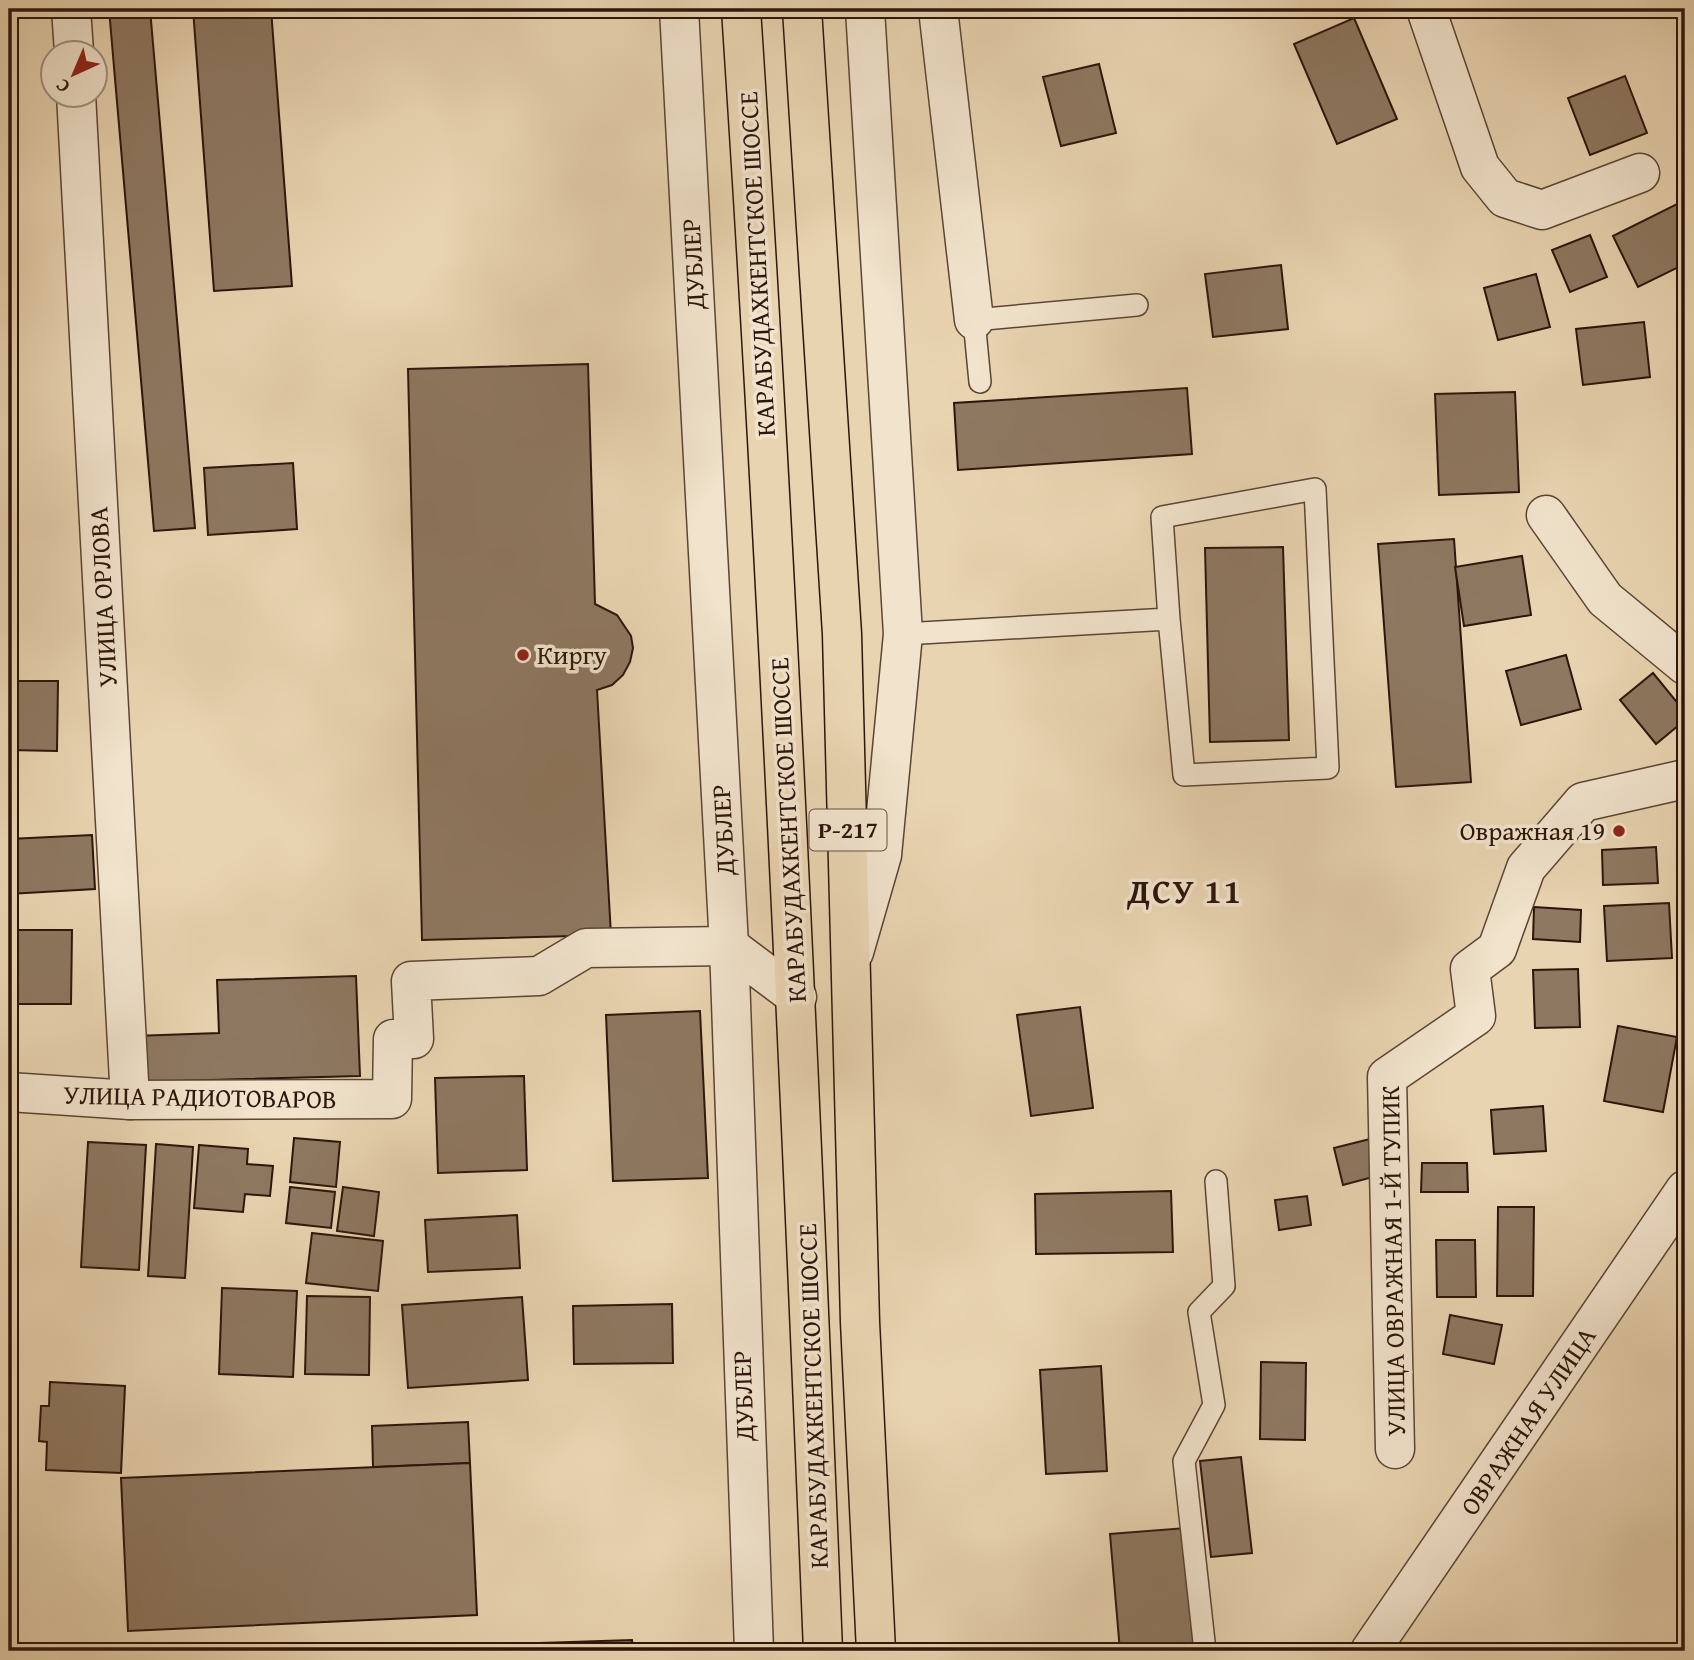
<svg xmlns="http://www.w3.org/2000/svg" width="1694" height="1660" font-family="'Gentium Book Plus',serif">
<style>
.building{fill:#8e7861;stroke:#2c150b;stroke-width:2}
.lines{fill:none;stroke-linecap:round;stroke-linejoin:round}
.service-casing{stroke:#5b4534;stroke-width:24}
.minor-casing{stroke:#5b4534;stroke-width:41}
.trunk-casing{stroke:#2c150b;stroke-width:41}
.service{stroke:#f1e3cc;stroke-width:21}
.minor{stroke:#f1e3cc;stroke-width:38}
.trunk{stroke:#e9d4b1;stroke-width:38}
.poi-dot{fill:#8f2418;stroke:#f1e3cc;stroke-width:2.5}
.labels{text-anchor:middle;stroke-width:7;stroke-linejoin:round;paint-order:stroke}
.shield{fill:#f1e3cc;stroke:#675345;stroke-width:2}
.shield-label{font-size:24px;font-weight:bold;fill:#2c150b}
.street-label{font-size:26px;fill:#2c150b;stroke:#f1e3cc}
.poi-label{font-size:26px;fill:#2c150b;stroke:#f1e3cc;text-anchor:start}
.district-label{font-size:33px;font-weight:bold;letter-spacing:2px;fill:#2c150b;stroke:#f1e3cc}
</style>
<rect width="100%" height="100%" fill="#e9d4b1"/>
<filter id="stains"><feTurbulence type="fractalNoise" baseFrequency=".00286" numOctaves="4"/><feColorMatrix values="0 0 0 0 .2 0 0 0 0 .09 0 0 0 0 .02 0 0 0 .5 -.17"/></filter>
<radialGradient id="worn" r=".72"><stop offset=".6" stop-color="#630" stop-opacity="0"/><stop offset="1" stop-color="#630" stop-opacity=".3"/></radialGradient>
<g class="building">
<polygon points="109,9 150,9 195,528 154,531"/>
<polygon points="193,9 271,9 292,286 214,291"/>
<polygon points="1354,18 1397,119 1337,144 1294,44"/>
<polygon points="1099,64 1116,133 1061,146 1043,77"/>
<polygon points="1625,76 1647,133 1590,155 1568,98"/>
<polygon points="1685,200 1685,264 1638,287 1613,236"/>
<polygon points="1590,235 1607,277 1570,292 1552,250"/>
<polygon points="1281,265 1288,329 1213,337 1205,274"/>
<polygon points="1536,274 1550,327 1498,340 1484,288"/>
<polygon points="1644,322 1650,377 1583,385 1576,329"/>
<polygon points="588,364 595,604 617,615 631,636 633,648 630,662 623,675 612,685 597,690 611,935 422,940 408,369"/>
<polygon points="1187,388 1192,454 958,470 954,403"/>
<polygon points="1515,392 1519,492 1439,495 1435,394"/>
<polygon points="293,463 297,529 208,535 204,468"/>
<polygon points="1454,539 1471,782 1396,787 1378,544"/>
<polygon points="1283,547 1289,740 1210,742 1205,548"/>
<polygon points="1522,556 1531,615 1464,626 1455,567"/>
<polygon points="1566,655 1581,709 1521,725 1506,671"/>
<polygon points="1653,673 1685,712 1685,720 1656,744 1620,700"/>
<polygon points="9,681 58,681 57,751 9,750"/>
<polygon points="92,835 95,889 9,894 9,839"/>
<polygon points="1656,847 1658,883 1603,885 1602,850"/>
<polygon points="1669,903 1672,958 1607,961 1604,906"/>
<polygon points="1534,907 1581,910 1580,942 1533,939"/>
<polygon points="9,930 72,930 71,1004 9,1004"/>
<polygon points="1578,969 1580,1027 1535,1028 1533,970"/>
<polygon points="356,976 360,1076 135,1082 134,1036 219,1033 217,980"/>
<polygon points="1080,1007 1093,1108 1031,1116 1017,1015"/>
<polygon points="700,1011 708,1178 613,1181 606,1015"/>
<polygon points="1618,1026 1677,1037 1663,1112 1604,1101"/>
<polygon points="524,1076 527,1170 438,1173 435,1078"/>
<polygon points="1543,1106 1546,1151 1494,1154 1491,1110"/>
<polygon points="294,1138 340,1142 336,1187 290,1182"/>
<polygon points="1374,1138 1384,1174 1343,1185 1334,1148"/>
<polygon points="88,1142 146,1145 139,1270 81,1267"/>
<polygon points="156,1144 193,1147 185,1278 148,1276"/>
<polygon points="199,1145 248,1149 247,1164 273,1166 270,1196 245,1194 243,1212 194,1208"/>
<polygon points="1422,1163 1467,1163 1468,1192 1421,1192"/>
<polygon points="290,1187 335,1192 331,1228 286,1223"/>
<polygon points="343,1187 379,1192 374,1236 337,1231"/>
<polygon points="1171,1191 1173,1252 1036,1254 1035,1194"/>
<polygon points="1307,1196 1311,1225 1279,1230 1275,1200"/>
<polygon points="1498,1207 1534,1207 1533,1296 1497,1296"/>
<polygon points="517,1215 520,1268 428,1272 425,1220"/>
<polygon points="312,1233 383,1241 378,1291 306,1283"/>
<polygon points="1436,1240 1475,1240 1476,1297 1437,1297"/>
<polygon points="222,1288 297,1291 293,1377 219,1374"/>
<polygon points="307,1296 370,1297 369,1375 305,1374"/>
<polygon points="522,1297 528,1380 408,1388 402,1305"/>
<polygon points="672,1304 673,1363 574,1364 573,1306"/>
<polygon points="1450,1315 1502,1325 1494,1364 1443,1354"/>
<polygon points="1261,1362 1306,1363 1305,1440 1260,1439"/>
<polygon points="1101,1366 1107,1471 1046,1474 1040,1370"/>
<polygon points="50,1382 125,1386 121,1473 46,1470 47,1442 39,1441 41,1406 49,1406"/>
<polygon points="468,1422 470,1463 373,1467 372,1426"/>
<polygon points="1241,1457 1252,1553 1211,1557 1200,1461"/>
<polygon points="470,1463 477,1615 128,1631 121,1478"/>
<polygon points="1186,1528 1196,1651 1120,1651 1110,1534"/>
<polygon points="632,1640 633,1651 480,1651 479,1645"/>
</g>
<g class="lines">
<defs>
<g id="service">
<polyline points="980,382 974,320 1137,305"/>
<polyline points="903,634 1169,619 1162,517 1315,489 1328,768 1184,775 1169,619"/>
<polyline points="1205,1651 1184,1461 1214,1405 1199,1312 1224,1286 1216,1181"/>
</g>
<g id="minor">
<polyline points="71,9 74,52"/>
<polyline points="679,9 729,946 754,1651"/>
<polyline points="938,9 974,320"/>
<polyline points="1426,9 1480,167 1505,198 1542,210 1640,173"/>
<polyline points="76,94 130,1100"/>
<polyline points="1546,515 1605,599 1685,665"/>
<polyline points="854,952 882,855 903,634 865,9"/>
<polyline points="9,1092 130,1100 392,1099 393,1039 414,1039 411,981 539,976 586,948 729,946 797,997"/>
<polyline points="1395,1449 1387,1077 1476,1016 1470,969 1497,949 1526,868 1583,802 1685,779"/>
<polyline points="1370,1651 1685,1190"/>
</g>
<g id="trunk">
<path d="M 741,9 C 777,556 801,1103 823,1651"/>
<polyline points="802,9 842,634 860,1322 876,1651"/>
</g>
</defs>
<use href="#service" class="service-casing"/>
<use href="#minor" class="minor-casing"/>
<use href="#trunk" class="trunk-casing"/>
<use href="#service" class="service"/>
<use href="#minor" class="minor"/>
<use href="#trunk" class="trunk"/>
</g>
<g class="poi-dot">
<circle cx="523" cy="655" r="7"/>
<circle cx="1619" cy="831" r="7"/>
</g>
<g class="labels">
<rect class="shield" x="809.5" y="809.5" width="77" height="41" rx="5"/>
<g class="shield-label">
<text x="848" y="838">Р-217</text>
</g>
<g class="street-label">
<text transform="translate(693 264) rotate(-93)" y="9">ДУБЛЕР</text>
<text transform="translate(757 264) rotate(-93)" y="9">КАРАБУДАХКЕНТСКОЕ ШОССЕ</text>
<text transform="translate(103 597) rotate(-93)" y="9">УЛИЦА ОРЛОВА</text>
<text transform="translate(723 830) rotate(-93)" y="9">ДУБЛЕР</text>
<text transform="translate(788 830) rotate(-93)" y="9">КАРАБУДАХКЕНТСКОЕ ШОССЕ</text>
<text transform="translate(200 1097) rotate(1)" y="9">УЛИЦА РАДИОТОВАРОВ</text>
<text transform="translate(1393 1261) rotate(-91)" y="9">УЛИЦА ОВРАЖНАЯ 1-Й ТУПИК</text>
<text transform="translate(743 1396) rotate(-92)" y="9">ДУБЛЕР</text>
<text transform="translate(813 1396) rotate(-92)" y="9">КАРАБУДАХКЕНТСКОЕ ШОССЕ</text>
<text transform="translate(1528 1421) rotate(-56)" y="9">ОВРАЖНАЯ УЛИЦА</text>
</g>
<g class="poi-label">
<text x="537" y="664">Киргу</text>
<text x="1605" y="840" text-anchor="end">Овражная 19</text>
</g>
<g class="district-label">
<text x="1185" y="903">ДСУ 11</text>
</g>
</g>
<rect width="1694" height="1660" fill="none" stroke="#e9d4b1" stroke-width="35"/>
<rect x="10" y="10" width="1673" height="1639" fill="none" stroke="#2c150b" stroke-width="3.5"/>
<rect x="18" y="18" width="1659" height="1625" fill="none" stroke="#2c150b" stroke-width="2"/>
<g transform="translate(74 74) rotate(224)"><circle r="33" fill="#f1e3cc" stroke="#a2917f" stroke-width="2"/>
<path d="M0-5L12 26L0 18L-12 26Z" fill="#8f2418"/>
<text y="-10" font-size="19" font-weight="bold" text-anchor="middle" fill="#2c150b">С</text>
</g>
<rect width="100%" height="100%" filter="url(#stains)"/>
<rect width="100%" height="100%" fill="url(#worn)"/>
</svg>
